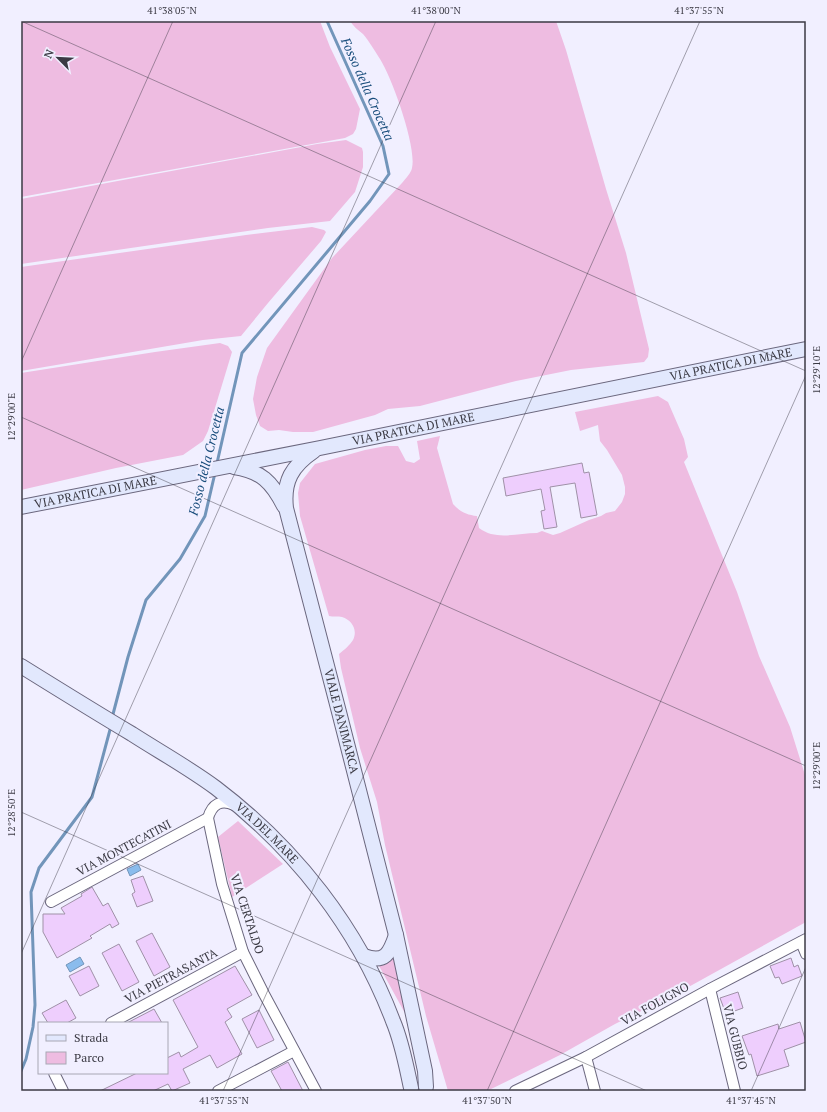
<svg xmlns="http://www.w3.org/2000/svg" width="827" height="1112" font-family="'PT Serif',serif">
<style>
.green{fill:#eebce1}
.water{fill:#8abced;stroke:#7295ba}
.lines{fill:none;stroke-linecap:round;stroke-linejoin:round}
.stream{stroke:#7295ba;stroke-width:3}
.building{fill:#eecefd;stroke:#9f91a7}
.street-casing{stroke:#6b677e;stroke-width:12}
.secondary-casing{stroke:#6b677e;stroke-width:16}
.street{stroke:#fff;stroke-width:10}
.secondary{stroke:#e2e8fd;stroke-width:14}
.ticks{fill:none;stroke:#3b3a44;stroke-width:1;stroke-opacity:0.45}
.labels{text-anchor:middle;stroke-width:4;stroke-linejoin:round;paint-order:stroke}
.street-label{font-size:12px;fill:#3b3a44;stroke:#f1efff}
.water-label{font-size:13px;font-style:italic;fill:#194d7c;stroke:#f1efff}
.neatline{fill:none;stroke:#3b3a44;stroke-width:1.5}
.ticks-label{font-size:10px;text-anchor:middle;fill:#3b3a44}
</style>
<rect width="100%" height="100%" fill="#f1efff"/>
<g class="green">
<polygon points="21,21 320,21 330,47 360,109 356,129 353,134 345,138 21,197"/>
<path d="M 350,21 L 556,21 L 566,50 L 606,189 L 626,253 L 649,349 L 648,357 L 644,362 L 571,370 L 516,381 L 420,406 L 388,409 L 375,415 L 313,432 L 293,432 L 279,430 L 268,431 L 260,426 L 256,415 L 253,399 L 257,377 L 267,348 L 332,258 L 402,183 C 406,178 411,173 412,168 C 417,147 392,78 380,59 C 375,51 369,41 363,34 C 358,30 353,26 350,21 Z"/>
<polygon points="346,140 362,148 363,152 363,167 355,192 330,221 268,228 21,264 21,199 317,144"/>
<polygon points="312,227 324,230 326,232 321,241 268,303 241,336 203,340 21,371 21,267 246,235"/>
<polygon points="220,343 228,346 232,352 208,431 203,441 183,455 116,468 21,490 21,373 155,352"/>
<path d="M 658,396 L 668,402 L 684,439 L 688,457 L 684,462 L 737,592 L 759,656 L 790,727 L 806,778 L 806,922 L 674,995 L 615,1024 L 560,1055 L 487,1091 L 448,1091 L 426,1016 L 385,845 L 377,802 L 360,748 L 341,668 L 339,654 C 344,650 350,645 353,640 C 358,630 352,620 342,617 C 338,616 333,617 329,616 L 300,516 L 298,493 L 300,483 L 315,464 L 365,450 L 386,446 L 398,446 L 406,461 L 414,463 L 420,459 L 417,441 L 440,436 L 437,448 L 453,504 C 460,512 467,515 477,516 L 479,528 C 496,541 517,533 537,533 L 542,531 L 553,535 L 560,533 L 589,520 L 601,516 L 606,513 L 615,511 L 622,502 L 625,494 L 625,487 L 622,475 L 607,450 L 600,441 L 598,425 L 580,431 L 575,412 Z"/>
<polygon points="238,821 283,864 232,897 218,837"/>
<polygon points="394,957 412,1026 378,964 388,961"/>
</g>
<g class="water">
<polygon points="138,864 141,870 130,876 127,869"/>
<polygon points="80,957 84,964 70,972 66,965"/>
</g>
<g class="lines">
<g class="stream">
<polyline points="217,463 242,353 370,201 389,174 383,146 327,21"/>
<polyline points="112,718 128,657 146,600 180,559 205,516 215,473"/>
<polyline points="21,1071 26,1059 33,1027 35,1005 31,892 39,868 92,797 111,726"/>
</g>
</g>
<g class="building">
<polygon points="582,463 584,473 589,472 597,515 581,518 575,483 550,487 557,527 544,529 541,511 545,510 541,489 506,496 503,478"/>
<polygon points="143,876 153,901 137,907 132,894 135,892 131,880"/>
<polygon points="92,887 103,906 108,903 119,924 112,928 110,924 90,936 92,938 57,958 43,932 43,914 65,914 61,908 82,896 81,894"/>
<polygon points="152,933 170,967 154,976 136,941"/>
<polygon points="119,944 139,982 122,991 102,953"/>
<polygon points="791,958 794,967 798,965 802,976 782,984 779,977 775,978 770,966"/>
<polygon points="89,966 99,986 80,996 69,976"/>
<polygon points="235,966 252,995 227,1009 232,1017 225,1022 242,1054 217,1068 210,1055 183,1069 190,1083 172,1091 168,1084 153,1091 100,1091 137,1073 167,1073 167,1058 179,1052 181,1057 198,1047 173,1000"/>
<polygon points="738,992 743,1008 726,1014 720,998"/>
<polygon points="66,1000 76,1018 67,1023 48,1023 42,1013"/>
<polygon points="154,1009 162,1023 127,1023"/>
<polygon points="259,1010 274,1040 257,1048 242,1019"/>
<polygon points="800,1022 806,1042 784,1050 789,1066 757,1076 751,1054 749,1055 742,1036 778,1024 779,1029"/>
<polygon points="288,1062 303,1091 282,1091 271,1071"/>
</g>
<g class="lines">
<defs>
<g id="street">
<path d="M 234,805 C 221,799 212,804 208,818 L 222,884 L 243,952 L 264,994 L 316,1091"/>
<polyline points="51,902 208,818"/>
<polyline points="801,942 806,954"/>
<polyline points="710,989 735,1091"/>
<polyline points="111,1023 243,952"/>
<polyline points="586,1057 595,1091"/>
<polyline points="54,1073 63,1091"/>
<polyline points="218,1091 294,1051"/>
<polyline points="515,1091 586,1057 710,989 806,939"/>
</g>
<g id="secondary">
<path id="s1" d="M 314,451 C 292,466 283,481 286,508 L 339,712 L 396,935 L 425,1071 L 426,1087"/>
<path d="M 234,467 C 261,471 272,482 284,506"/>
<path id="s2" d="M 21,507 L 320,448 L 806,349"/>
<path id="s3" d="M 21,666 C 58,689 95,712 132,734 C 160,752 189,768 216,788 C 295,848 358,928 393,1021 C 402,1042 406,1065 411,1088"/>
<path d="M 364,956 C 385,964 390,953 396,935"/>
</g>
</defs>
<use href="#street" class="street-casing"/>
<use href="#secondary" class="secondary-casing"/>
<use href="#street" class="street"/>
<use href="#secondary" class="secondary"/>
</g>
<path class="ticks" d="M 21,21 L 806,371M 21,362 L 173,21M 21,417 L 806,766M 21,812 L 647,1091M 21,954 L 436,21M 223,1091 L 700,21M 487,1091 L 806,375M 751,1091 L 806,967"/>
<g class="labels">
<g class="street-label">
<text dy="4" stroke="none"><textPath href="#s2" startOffset="724">VIA PRATICA DI MARE</textPath></text>
<text dy="4" stroke="none"><textPath href="#s2" startOffset="400">VIA PRATICA DI MARE</textPath></text>
<text dy="4" stroke="none"><textPath href="#s2" startOffset="76">VIA PRATICA DI MARE</textPath></text>
<text dy="4" stroke="none"><textPath href="#s1" startOffset="288">VIALE DANIMARCA</textPath></text>
<text dy="4" stroke="none"><textPath href="#s3" startOffset="298">VIA DEL MARE</textPath></text>
<text transform="translate(124 848) rotate(-28)" y="4">VIA MONTECATINI</text>
<text transform="translate(247 914) rotate(72)" y="4">VIA CERTALDO</text>
<text transform="translate(171 976) rotate(-28)" y="4">VIA PIETRASANTA</text>
<text transform="translate(655 1004) rotate(-29)" y="4">VIA FOLIGNO</text>
<text transform="translate(735 1037) rotate(76)" y="4">VIA GUBBIO</text>
</g>
<g class="water-label">
<text transform="translate(368 89) rotate(66)" y="5">Fosso della Crocetta</text>
<text transform="translate(206 461) rotate(-76)" y="5">Fosso della Crocetta</text>
</g>
</g>
<rect width="827" height="1112" fill="none" stroke="#f1efff" stroke-width="44"/>
<rect x="38" y="1022" width="130" height="52" fill="#f1efff" stroke="#a8a7b4"/>
<rect x="46" y="1035" width="20" height="6" fill="#e2e8fd" stroke="#a8a7b4"/>
<text x="74" y="1042" font-size="12" fill="#3b3a44">Strada</text>
<rect x="46" y="1052" width="20" height="12" fill="#eebce1" stroke="#a8a7b4"/>
<text x="74" y="1062" font-size="12" fill="#3b3a44">Parco</text>
<g transform="translate(58 58) rotate(294)" stroke="#f1efff" stroke-width="3" paint-order="stroke">
<path d="M0-3L7 15L0 10L-7 15Z" fill="#3b3a44"/>
<text y="-6" font-size="11" font-weight="bold" text-anchor="middle" fill="#3b3a44">N</text>
</g>
<rect x="22" y="22" width="783" height="1068" class="neatline"/>
<g class="ticks-label">
<text x="172" y="14">41°38'05"N</text>
<text x="436" y="14">41°38'00"N</text>
<text x="699" y="14">41°37'55"N</text>
<text transform="translate(816 370) rotate(-90)" y="4">12°29'10"E</text>
<text transform="translate(11 417) rotate(-90)" y="4">12°29'00"E</text>
<text transform="translate(816 766) rotate(-90)" y="4">12°29'00"E</text>
<text transform="translate(11 813) rotate(-90)" y="4">12°28'50"E</text>
<text x="224" y="1104">41°37'55"N</text>
<text x="487" y="1104">41°37'50"N</text>
<text x="751" y="1104">41°37'45"N</text>
</g>
</svg>
